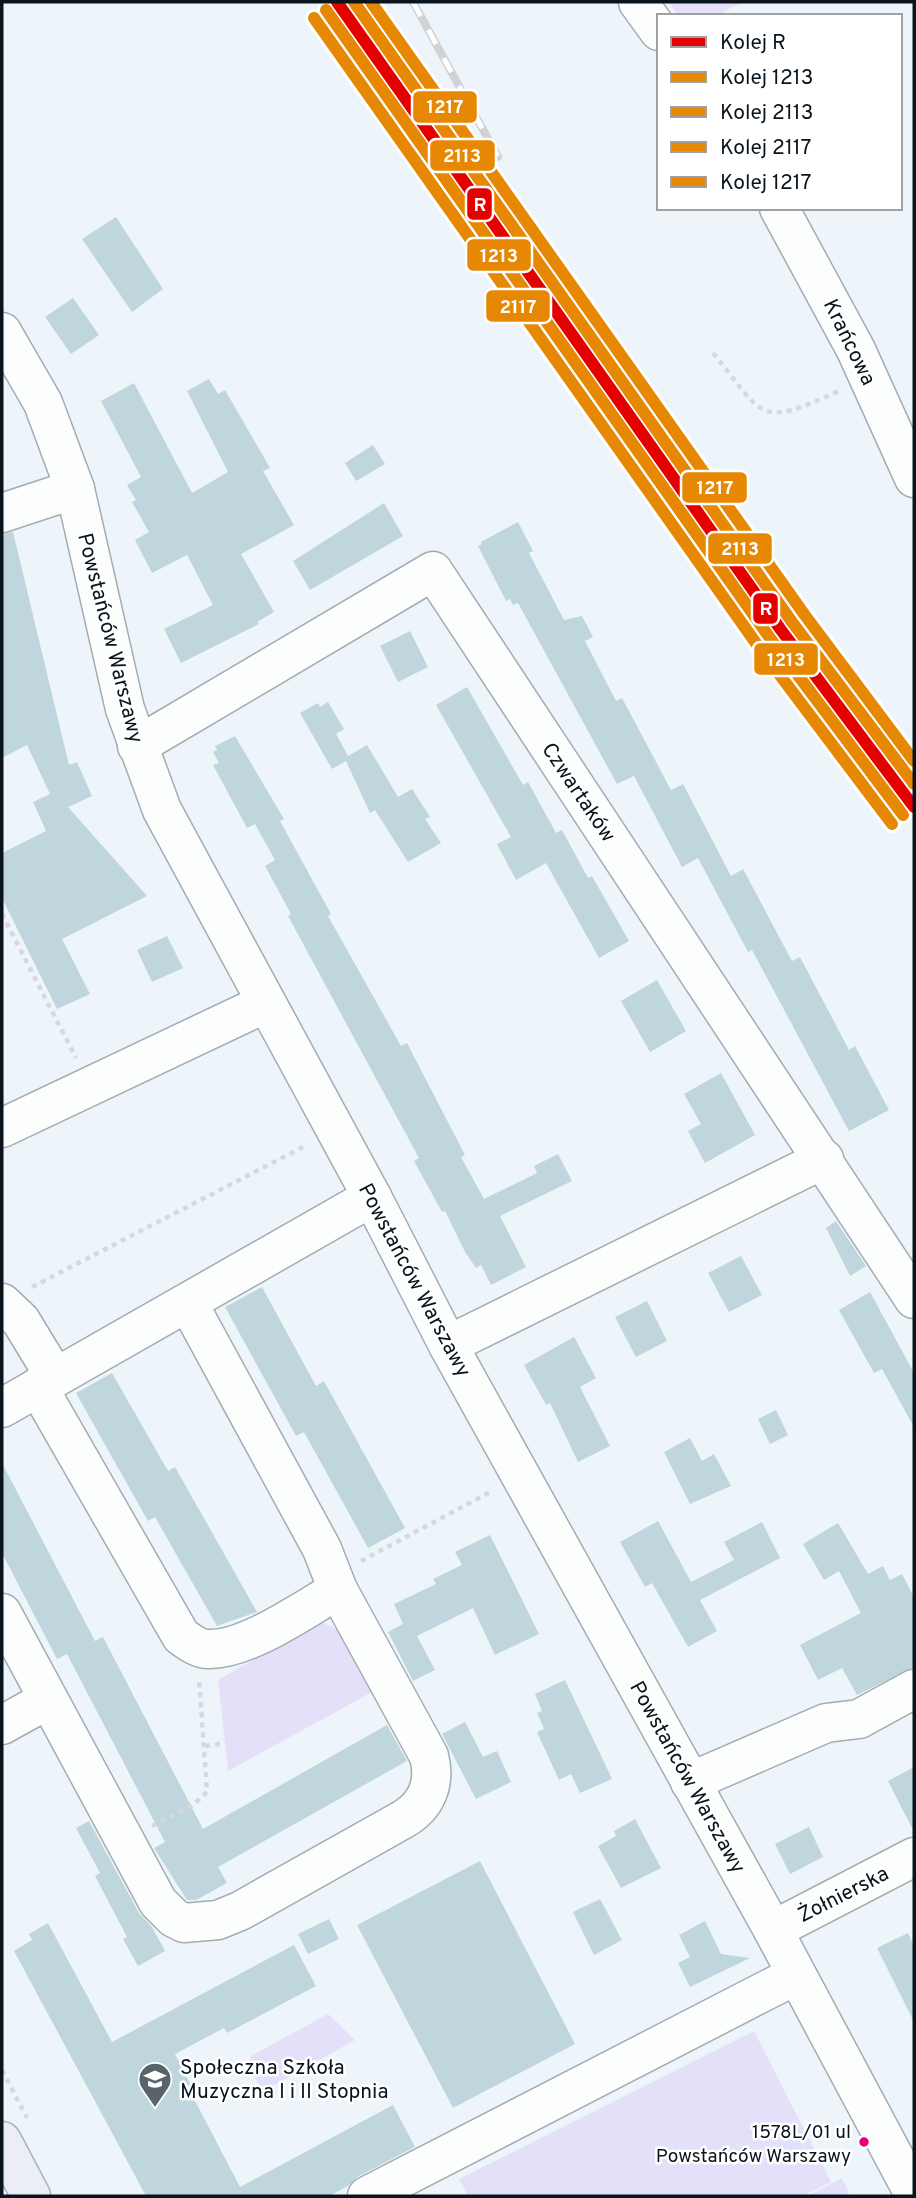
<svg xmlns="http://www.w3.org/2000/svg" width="916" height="2198" font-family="Overpass,sans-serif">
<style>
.green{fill:#e5e0f9}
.building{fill:#bed6dc}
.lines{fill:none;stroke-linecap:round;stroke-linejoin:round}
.minor-casing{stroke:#a4acb2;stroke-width:41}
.major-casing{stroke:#aab1bf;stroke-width:41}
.path{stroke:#d6d8da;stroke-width:4.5;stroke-dasharray:5 5;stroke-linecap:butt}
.minor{stroke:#fcfefe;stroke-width:38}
.major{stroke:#ebeef5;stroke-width:38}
.rail-casing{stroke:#d0d3d5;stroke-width:8}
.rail{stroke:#fff;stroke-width:5;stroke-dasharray:16;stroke-linecap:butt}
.rail-1-casing{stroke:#fff;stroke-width:18}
.rail-2-casing{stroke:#fff;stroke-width:18}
.rail-3-casing{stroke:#fff;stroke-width:18}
.rail-4-casing{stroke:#fff;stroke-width:18}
.rail-5-casing{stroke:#fff;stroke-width:18}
.rail-1{stroke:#e50000;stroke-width:12}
.rail-2{stroke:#e68803;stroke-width:12}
.rail-3{stroke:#e68803;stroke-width:12}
.rail-4{stroke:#e68803;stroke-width:12}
.rail-5{stroke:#e68803;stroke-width:12}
.bus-dot{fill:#e5007d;stroke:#fff;stroke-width:2.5}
.labels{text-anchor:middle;stroke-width:5;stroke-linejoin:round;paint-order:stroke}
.bus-label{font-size:19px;fill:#09141c;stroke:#fff;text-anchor:end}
.street-label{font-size:21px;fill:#09141c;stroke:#fff}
.poi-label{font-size:21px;fill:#09141c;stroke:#fff;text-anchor:start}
.line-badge{stroke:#fff;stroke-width:2.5}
.badge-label{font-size:19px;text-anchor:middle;font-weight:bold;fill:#fff}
</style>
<rect width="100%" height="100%" fill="#eef5fa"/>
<g class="green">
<polygon points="669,2 742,2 716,16 679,16"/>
<path d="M 316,1623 C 348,1621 362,1667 376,1690 L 228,1771 L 218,1680 Z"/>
<polygon points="328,2014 355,2040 269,2088 260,2087 248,2066 251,2056"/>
<polygon points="754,2031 831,2182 803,2196 468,2196 459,2179"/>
<polygon points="842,2178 849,2193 842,2196 807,2196"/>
</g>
<g class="building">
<polygon points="116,217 163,289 132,312 82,239"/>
<polygon points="73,298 99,335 71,354 45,317"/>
<polygon points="209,379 218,394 225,390 270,468 263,471 294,525 241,554 274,612 257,622 259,624 181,663 164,629 213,605 187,555 152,573 135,540 149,532 132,502 136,500 127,485 141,477 101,401 134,383 192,493 228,472 187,391"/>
<polygon points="373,445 385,464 356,481 345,463"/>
<polygon points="384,503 403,536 310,590 293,561"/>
<polygon points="518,522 533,551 529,553 564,620 582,616 593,637 585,641 616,701 622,698 671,790 683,784 731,876 743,869 792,961 800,957 849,1050 855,1046 889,1110 849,1131 752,950 748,952 698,858 682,867 634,776 617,784 518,603 513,605 510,599 506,601 478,546 482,544 481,542"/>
<polygon points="13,532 69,765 77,762 92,796 68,807 147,896 62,939 90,994 57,1009 2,898 2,853 46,831 33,802 50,794 27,745 2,758 2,534"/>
<polygon points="410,631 428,667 398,682 380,646"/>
<polygon points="467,687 523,785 528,782 556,833 562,830 588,878 592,876 629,941 599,958 546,863 516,880 497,844 511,837 436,705"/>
<polygon points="328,702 344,729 336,734 348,756 367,745 398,797 412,789 430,817 425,819 441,843 408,862 375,810 370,813 346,761 332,769 300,713 318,703 320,707"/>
<polygon points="235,736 284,819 280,821 331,914 328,916 401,1046 407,1043 465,1155 461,1157 484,1199 537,1173 534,1166 558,1154 572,1181 500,1216 526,1267 491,1285 481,1265 476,1268 465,1252 445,1211 442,1212 414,1161 419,1158 288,916 291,914 265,866 275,860 255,824 247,828 213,765 219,763 213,752 217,750 215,746"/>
<polygon points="167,936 183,968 152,982 137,950"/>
<polygon points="657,980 686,1031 650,1052 621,1001"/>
<polygon points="721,1073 755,1135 705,1163 688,1131 701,1124 684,1094"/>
<polygon points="836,1221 866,1266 850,1276 826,1228"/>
<polygon points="741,1256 762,1295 729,1312 708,1273"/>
<polygon points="262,1287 316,1386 324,1381 405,1528 368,1548 304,1432 296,1436 225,1307"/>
<polygon points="870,1292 914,1373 914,1427 882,1369 874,1373 839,1310"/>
<polygon points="647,1301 667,1341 636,1357 615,1317"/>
<polygon points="574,1337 596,1378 580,1387 610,1446 578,1462 550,1403 546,1405 524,1365"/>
<polygon points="112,1373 168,1471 175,1467 257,1612 217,1626 155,1517 148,1521 76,1393"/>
<polygon points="776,1410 788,1435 770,1444 758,1419"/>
<polygon points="690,1438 702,1461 714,1454 731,1486 690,1504 664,1452"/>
<polygon points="2,1463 95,1641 103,1637 203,1829 387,1725 407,1761 218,1867 227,1883 196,1900 187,1900 154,1848 165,1842 67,1654 57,1659 2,1553"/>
<polygon points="658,1521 691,1582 734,1560 724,1542 762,1522 780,1558 700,1600 717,1631 688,1647 652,1583 645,1587 620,1542"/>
<polygon points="838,1523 868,1574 883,1566 890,1580 902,1574 914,1597 914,1667 857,1695 842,1668 818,1680 800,1645 861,1613 839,1571 824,1580 803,1544"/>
<polygon points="490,1535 539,1634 495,1655 473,1608 417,1636 435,1670 413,1681 388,1632 403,1624 394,1604 436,1584 433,1579 462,1565 455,1552"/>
<polygon points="565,1680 612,1779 580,1793 571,1774 559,1780 537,1732 544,1729 537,1713 542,1711 535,1694"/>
<polygon points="465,1722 483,1757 497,1751 511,1782 476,1799 442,1734"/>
<polygon points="914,1767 914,1832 888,1781"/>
<polygon points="635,1819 661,1868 621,1888 598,1846 616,1836 614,1831"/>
<polygon points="89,1821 139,1913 152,1927 165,1951 138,1966 123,1939 127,1937 95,1876 100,1873 76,1828"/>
<polygon points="809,1827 823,1857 790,1874 775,1844"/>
<polygon points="480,1861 575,2044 453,2108 357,1925"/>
<polygon points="600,1899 622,1940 594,1955 573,1912"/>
<polygon points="329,1919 339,1939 308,1954 298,1934"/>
<polygon points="705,1921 721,1954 750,1958 690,1987 678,1963 690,1957 679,1935"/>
<polygon points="48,1923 112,2042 294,1945 316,1986 227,2033 224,2028 175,2054 195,2093 192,2095 240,2187 393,2105 415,2147 357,2177 348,2186 329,2196 146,2196 14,1951 32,1940 29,1934"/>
<polygon points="908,1933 914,1946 914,2022 877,1948"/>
</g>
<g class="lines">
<defs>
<g id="minor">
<polyline points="638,2 659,31"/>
<polyline points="779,208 856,350 914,478"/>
<polyline points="2,332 43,403 75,489 125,709 162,810 372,1197 448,1345 773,1930 914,2194"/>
<polyline points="2,513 75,489"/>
<polyline points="137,746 433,571 914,1299"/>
<polyline points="2,1128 266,1003"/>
<polyline points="2,1303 21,1321 55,1377"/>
<polyline points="448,1345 824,1159"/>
<path d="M 38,1387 L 181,1636 C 189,1642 200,1650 210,1649 C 249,1649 304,1609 338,1590"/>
<polyline points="2,1408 372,1197"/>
<path d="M 2,1613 L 158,1902 L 174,1918 L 184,1923 L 218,1920 L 240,1911 L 402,1820 C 427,1806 436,1783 429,1756 L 338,1590 L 322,1549 L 188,1303"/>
<polyline points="2,1725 47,1700"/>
<polyline points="690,1782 826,1723 859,1719 914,1689"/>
<polyline points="773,1930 914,1857"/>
<polyline points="367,2196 796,1975"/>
</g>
<polyline id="major" points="2,2141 31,2196"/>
</defs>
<use href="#minor" class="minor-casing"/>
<use href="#major" class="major-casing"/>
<g class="path">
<path d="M 713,353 C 766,418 757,428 839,391"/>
<polyline points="2,914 76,1058"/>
<polyline points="32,1287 307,1145"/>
<polyline points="361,1561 492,1491"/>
<polyline points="205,1746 225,1743"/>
<polyline points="152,1826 193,1805 207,1792 199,1678"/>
<polyline points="2,2070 27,2118"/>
</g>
<use href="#minor" class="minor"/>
<use href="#major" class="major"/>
<defs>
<polyline id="rail" points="413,2 498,157"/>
</defs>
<use href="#rail" class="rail-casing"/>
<use href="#rail" class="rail"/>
<defs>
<polyline id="rail-1" points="337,2 781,630 914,807"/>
<polyline id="rail-2" points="326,10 770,638 903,815"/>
<polyline id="rail-3" points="354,2 792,622 914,784"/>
<polyline id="rail-4" points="314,18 758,646 892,824"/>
<polyline id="rail-5" points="371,2 804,614 914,761"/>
</defs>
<use href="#rail-1" class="rail-1-casing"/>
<use href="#rail-2" class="rail-2-casing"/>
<use href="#rail-3" class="rail-3-casing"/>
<use href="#rail-4" class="rail-4-casing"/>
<use href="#rail-5" class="rail-5-casing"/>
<use href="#rail-1" class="rail-1"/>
<use href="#rail-2" class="rail-2"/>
<use href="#rail-3" class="rail-3"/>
<use href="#rail-4" class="rail-4"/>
<use href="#rail-5" class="rail-5"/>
</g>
<defs>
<symbol id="school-pin" viewBox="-11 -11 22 30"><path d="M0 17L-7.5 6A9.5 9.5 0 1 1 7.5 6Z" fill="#59636a" stroke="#fff"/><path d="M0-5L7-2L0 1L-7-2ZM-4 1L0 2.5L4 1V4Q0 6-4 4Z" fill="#fff"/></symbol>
</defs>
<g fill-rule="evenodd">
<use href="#school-pin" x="136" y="2060" width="38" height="52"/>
</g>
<circle class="bus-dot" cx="864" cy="2142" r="6"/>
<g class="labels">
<g class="bus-label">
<text x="851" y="2138">1578L/01 ul<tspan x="851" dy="24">Powstańców Warszawy</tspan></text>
</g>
<g class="street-label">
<text transform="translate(850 342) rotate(64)" y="7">Krańcowa</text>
<text transform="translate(111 638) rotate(76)" y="7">Powstańców Warszawy</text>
<text transform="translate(579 792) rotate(56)" y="7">Czwartaków</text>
<text transform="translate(415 1280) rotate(62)" y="7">Powstańców Warszawy</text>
<text transform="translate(688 1777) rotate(61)" y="7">Powstańców Warszawy</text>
<text transform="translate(843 1894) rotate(-27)" y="7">Żołnierska</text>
</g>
<g class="poi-label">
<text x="180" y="2074">Społeczna Szkoła<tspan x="180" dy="24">Muzyczna I i II Stopnia</tspan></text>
</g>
</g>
<g class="line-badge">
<rect x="412" y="90" width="66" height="34" rx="7" fill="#e68803"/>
<rect x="429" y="139" width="67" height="33" rx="7" fill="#e68803"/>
<rect x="466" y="187" width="27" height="34" rx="7" fill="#e50000"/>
<rect x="466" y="238" width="66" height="34" rx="7" fill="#e68803"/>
<rect x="485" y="289" width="66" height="34" rx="7" fill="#e68803"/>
<rect x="681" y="471" width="67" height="33" rx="7" fill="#e68803"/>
<rect x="707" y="532" width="66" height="33" rx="7" fill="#e68803"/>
<rect x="752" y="592" width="27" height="33" rx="7" fill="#e50000"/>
<rect x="753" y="642" width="66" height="34" rx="7" fill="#e68803"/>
</g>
<g class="badge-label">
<text x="445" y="113">1217</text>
<text x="462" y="162">2113</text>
<text x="480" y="211">R</text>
<text x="499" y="262">1213</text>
<text x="518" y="313">2117</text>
<text x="715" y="494">1217</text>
<text x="740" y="555">2113</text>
<text x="766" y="615">R</text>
<text x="786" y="666">1213</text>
</g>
<rect width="916" height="2198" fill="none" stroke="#09141c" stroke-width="7"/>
<rect x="657" y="14" width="245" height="196" fill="#ffffff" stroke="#9da1a4" stroke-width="2"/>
<rect x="671" y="37" width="35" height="10" fill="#e50000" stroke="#9da1a4" stroke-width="2"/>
<text x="720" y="49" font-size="21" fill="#09141c">Kolej R</text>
<rect x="671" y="72" width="35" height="10" fill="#e68803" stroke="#9da1a4" stroke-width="2"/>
<text x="720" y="84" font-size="21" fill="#09141c">Kolej 1213</text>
<rect x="671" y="107" width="35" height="10" fill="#e68803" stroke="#9da1a4" stroke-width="2"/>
<text x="720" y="119" font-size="21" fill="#09141c">Kolej 2113</text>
<rect x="671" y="142" width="35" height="10" fill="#e68803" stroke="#9da1a4" stroke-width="2"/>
<text x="720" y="154" font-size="21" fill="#09141c">Kolej 2117</text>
<rect x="671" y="177" width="35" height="10" fill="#e68803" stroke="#9da1a4" stroke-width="2"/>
<text x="720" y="189" font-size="21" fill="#09141c">Kolej 1217</text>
</svg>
